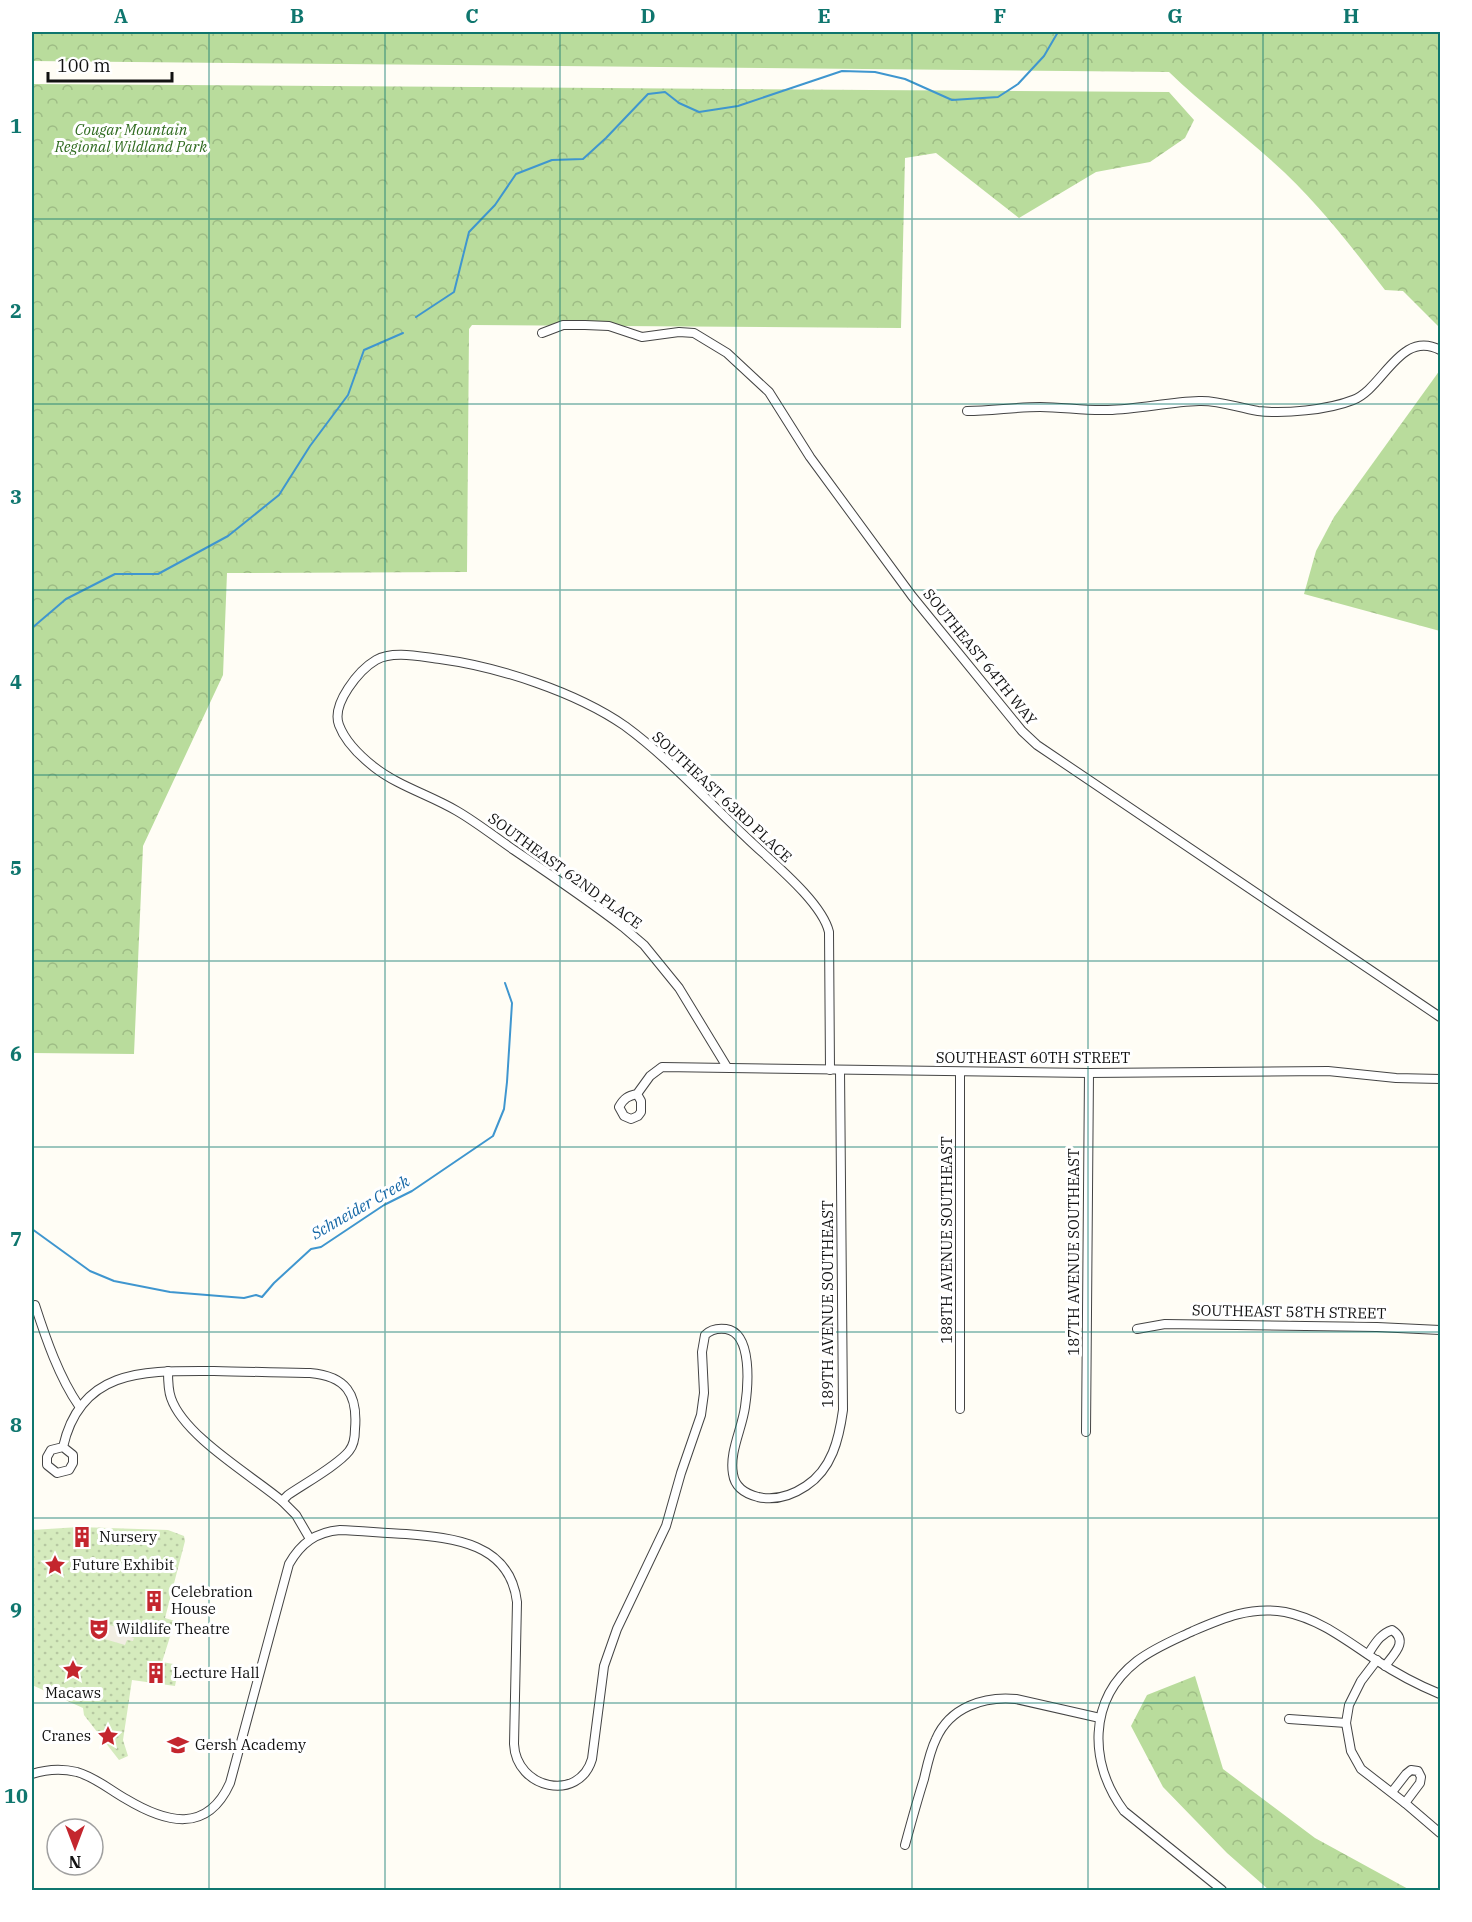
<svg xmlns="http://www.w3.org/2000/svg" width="1472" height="1922" font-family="'IBM Plex Serif',serif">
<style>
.grass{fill:url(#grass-dots)}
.forest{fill:url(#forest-crowns)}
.plaza{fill:#f1ede2}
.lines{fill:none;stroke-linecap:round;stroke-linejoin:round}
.stream{stroke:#3f96cf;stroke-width:2}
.minor-casing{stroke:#444;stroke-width:10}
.minor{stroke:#fff;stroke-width:8}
.grid{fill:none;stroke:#0f766e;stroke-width:1.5;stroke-opacity:0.55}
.labels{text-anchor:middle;stroke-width:6;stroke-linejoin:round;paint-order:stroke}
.park-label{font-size:15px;font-style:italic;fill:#2f6b1f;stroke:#fff}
.street-label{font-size:15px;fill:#111;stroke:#fff}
.poi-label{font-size:15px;fill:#111;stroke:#fff;text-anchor:start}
.water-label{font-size:16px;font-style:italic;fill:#1768a6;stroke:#fff}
.neatline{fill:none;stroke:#0f766e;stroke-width:2}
.grid-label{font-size:20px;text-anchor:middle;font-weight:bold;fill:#0f766e}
</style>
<defs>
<pattern id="grass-dots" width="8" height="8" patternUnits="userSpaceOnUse" patternTransform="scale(1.5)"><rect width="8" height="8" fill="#d5ebbd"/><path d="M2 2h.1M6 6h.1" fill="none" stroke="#b6c8a1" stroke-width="1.8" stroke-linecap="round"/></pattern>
<pattern id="forest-crowns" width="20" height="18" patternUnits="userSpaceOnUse" patternTransform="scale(1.5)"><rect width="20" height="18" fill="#b9dc9c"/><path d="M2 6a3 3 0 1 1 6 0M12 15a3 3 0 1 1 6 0" fill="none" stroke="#9ebc85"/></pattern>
</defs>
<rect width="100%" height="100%" fill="#fffdf5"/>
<polygon class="grass" points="79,1527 168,1530 184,1536 185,1541 165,1618 175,1621 162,1662 179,1665 175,1686 132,1680 123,1740 128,1756 119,1760 84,1715 83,1708 32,1685 32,1530"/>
<g class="forest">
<path d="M 32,32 L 1440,32 L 1440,328 L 1403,291 L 1385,290 C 1350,245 1316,200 1273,162 C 1239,131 1202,104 1169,72 L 32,61 Z"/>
<polygon points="32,84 1169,92 1194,120 1185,138 1150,162 1096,172 1019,218 936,153 905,158 901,328 472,325 469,329 467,572 227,573 223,675 143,846 134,1054 32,1053"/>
<polygon points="1440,370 1440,631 1304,594 1316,551 1334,517"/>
<polygon points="1195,1676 1223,1769 1315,1838 1410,1890 1269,1890 1227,1853 1163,1787 1131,1726 1147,1695"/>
</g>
<polygon class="plaza" points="105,1624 129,1630 128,1636 134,1638 133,1641 127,1640 125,1645 101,1638"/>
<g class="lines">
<g class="stream">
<polyline points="416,317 454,292 469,232 495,205 516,174 552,160 583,159 606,138 648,94 665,92 679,103 699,112 738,106 842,71 875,72 905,79 952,100 998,97 1018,84 1044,56 1058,32"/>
<polyline points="32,628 66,599 115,574 158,574 228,536 279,495 310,446 348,395 364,350 403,333"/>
<polyline points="32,1229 90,1271 114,1281 170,1292 244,1298 256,1295 262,1297 274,1283 311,1249 321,1247 384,1205 412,1191 493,1136 504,1109 507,1082 512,1003 505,983"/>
</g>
<defs>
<g id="minor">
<polyline points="542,333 563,325 585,325 609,326 642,337 679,332 694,333 727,353 769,392 810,457 912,596 1022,731 1037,745 1440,1017"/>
<path d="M 967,411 C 991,411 1016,407 1040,407 C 1063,407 1085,411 1108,410 C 1139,409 1169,402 1199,401 C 1219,400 1238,408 1258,411 C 1284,414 1328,410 1353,400 C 1383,389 1400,329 1440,350"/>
<path d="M 727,1067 L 679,988 L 644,945 L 623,927 C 588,900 551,875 514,850 C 495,837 476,822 457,811 C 430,795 398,786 374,767 C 360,756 345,741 339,725 C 331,704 359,670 376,660 C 393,650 422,657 440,659 C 499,667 576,692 625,726 C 670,759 708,802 749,840 C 772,862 822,902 829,932 L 830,1070"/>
<polyline points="960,1072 960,1409"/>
<path d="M 637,1094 L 641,1101 L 641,1112 L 638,1116 L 631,1119 L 624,1116 L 619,1107 C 624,1098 628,1096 637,1094 L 650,1076 L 662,1067 L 1089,1073 L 1328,1071 L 1396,1078 L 1440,1079"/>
<path d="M 35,1305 C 46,1339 59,1377 79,1406"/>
<polyline points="1137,1329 1165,1324 1377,1327 1440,1330"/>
<path d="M 168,1371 C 168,1380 168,1390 171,1398 C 184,1436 251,1475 282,1501 L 296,1515 L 310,1539"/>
<polyline points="1086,1432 1089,1073"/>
<path d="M 63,1447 L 51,1450 L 47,1457 L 47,1465 L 57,1473 L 69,1470 L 73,1463 L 73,1455 L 63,1447 C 81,1367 147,1371 214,1371 C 246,1372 278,1372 310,1373 C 346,1376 358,1394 355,1429 C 355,1437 354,1445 349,1451 C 338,1465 304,1484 288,1495 L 282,1501"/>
<path d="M 1368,1654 C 1375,1644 1380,1634 1392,1630 C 1409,1641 1394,1654 1385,1666"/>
<polyline points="1377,1660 1361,1681 1349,1705 1346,1723 1351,1751 1361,1769 1405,1803 1440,1833"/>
<polyline points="1289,1719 1346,1723"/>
<path d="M 32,1774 C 47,1769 61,1768 77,1772 C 95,1777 110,1790 126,1799 C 166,1823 207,1834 230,1783 L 289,1564 C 301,1543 316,1532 340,1530 C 362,1531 384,1533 406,1534 C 454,1538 510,1543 517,1602 L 514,1744 C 516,1789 579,1803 592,1759 L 604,1666 L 617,1629 L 666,1526 L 681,1473 L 701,1415 L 704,1393 L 702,1352 L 705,1335 C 711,1329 718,1328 726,1329 C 753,1333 748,1387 745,1407 C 742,1429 729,1452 733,1474 C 735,1488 746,1494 758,1497 C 776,1501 791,1496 806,1486 C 832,1469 839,1439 843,1410 L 840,1070"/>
<polyline points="1392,1792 1406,1774 1411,1770 1418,1771 1421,1777 1420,1783 1405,1803"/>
<path d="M 905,1845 C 911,1823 917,1801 924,1779 C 927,1766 930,1751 936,1739 C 950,1707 984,1696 1016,1699 L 1100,1718"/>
<path d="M 1222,1890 L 1124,1811 C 1089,1764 1087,1700 1137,1661 C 1154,1648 1174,1640 1193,1631 C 1223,1618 1251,1606 1285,1612 C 1320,1619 1347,1641 1376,1660 C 1397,1674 1418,1685 1440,1694"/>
</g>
</defs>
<use href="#minor" class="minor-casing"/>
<use href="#minor" class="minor"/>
</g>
<path class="grid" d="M 209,32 L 209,1890M 385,32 L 385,1890M 560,32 L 560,1890M 736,32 L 736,1890M 912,32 L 912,1890M 1088,32 L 1088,1890M 1263,32 L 1263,1890M 32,219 L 1440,219M 32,404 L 1440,404M 32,590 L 1440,590M 32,775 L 1440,775M 32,961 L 1440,961M 32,1147 L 1440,1147M 32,1332 L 1440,1332M 32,1518 L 1440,1518M 32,1703 L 1440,1703"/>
<defs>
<symbol id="building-bare" viewBox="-9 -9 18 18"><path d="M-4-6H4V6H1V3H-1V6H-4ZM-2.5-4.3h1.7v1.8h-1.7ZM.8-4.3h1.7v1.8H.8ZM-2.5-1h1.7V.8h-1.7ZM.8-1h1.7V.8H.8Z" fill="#c4262e" stroke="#fff" stroke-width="2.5" paint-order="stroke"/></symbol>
<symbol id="sight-bare" viewBox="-9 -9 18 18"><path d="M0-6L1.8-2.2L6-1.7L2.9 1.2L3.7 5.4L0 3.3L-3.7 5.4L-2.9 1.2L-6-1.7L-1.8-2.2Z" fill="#c4262e" stroke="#fff" stroke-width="2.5" paint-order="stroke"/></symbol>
<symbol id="theatre-bare" viewBox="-9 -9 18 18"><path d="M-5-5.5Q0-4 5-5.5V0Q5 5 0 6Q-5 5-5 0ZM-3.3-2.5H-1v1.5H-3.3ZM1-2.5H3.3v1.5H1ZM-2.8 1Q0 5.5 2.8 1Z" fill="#c4262e" stroke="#fff" stroke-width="2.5" paint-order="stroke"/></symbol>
<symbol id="school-bare" viewBox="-9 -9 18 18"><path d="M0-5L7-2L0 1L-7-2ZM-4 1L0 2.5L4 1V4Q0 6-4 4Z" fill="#c4262e" stroke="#fff" stroke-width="2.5" paint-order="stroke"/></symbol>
</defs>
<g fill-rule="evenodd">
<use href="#building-bare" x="67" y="1522" width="30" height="30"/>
<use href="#sight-bare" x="40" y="1550" width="30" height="30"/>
<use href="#building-bare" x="139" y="1586" width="30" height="30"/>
<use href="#theatre-bare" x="84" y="1614" width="30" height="30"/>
<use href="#sight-bare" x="58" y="1655" width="30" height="30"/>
<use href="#building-bare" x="141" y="1658" width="30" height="30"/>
<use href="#sight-bare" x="93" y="1721" width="30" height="30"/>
<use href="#school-bare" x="163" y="1730" width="30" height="30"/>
</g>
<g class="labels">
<g class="park-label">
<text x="131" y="135">Cougar Mountain<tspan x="131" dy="17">Regional Wildland Park</tspan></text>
</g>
<g class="street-label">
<text transform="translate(980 657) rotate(51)" y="5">SOUTHEAST 64TH WAY</text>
<text transform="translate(722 797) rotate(43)" y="5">SOUTHEAST 63RD PLACE</text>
<text transform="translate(565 871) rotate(36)" y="5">SOUTHEAST 62ND PLACE</text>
<text x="1033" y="1063">SOUTHEAST 60TH STREET</text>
<text transform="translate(947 1240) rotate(-90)" y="5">188TH AVENUE SOUTHEAST</text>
<text transform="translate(1074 1252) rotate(-90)" y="5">187TH AVENUE SOUTHEAST</text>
<text transform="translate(828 1304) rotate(-90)" y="5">189TH AVENUE SOUTHEAST</text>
<text transform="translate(1289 1312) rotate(1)" y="5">SOUTHEAST 58TH STREET</text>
</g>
<g class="poi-label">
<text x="99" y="1542">Nursery</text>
<text x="72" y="1570">Future Exhibit</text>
<text x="171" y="1597">Celebration<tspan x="171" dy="17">House</tspan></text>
<text x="116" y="1634">Wildlife Theatre</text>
<text x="173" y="1678">Lecture Hall</text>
<text x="73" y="1698" text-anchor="middle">Macaws</text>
<text x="91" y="1741" text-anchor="end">Cranes</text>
<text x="195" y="1750">Gersh Academy</text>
</g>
<g class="water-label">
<text transform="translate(360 1207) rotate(-30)" y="6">Schneider Creek</text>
</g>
</g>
<rect width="1472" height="1922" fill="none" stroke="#ffffff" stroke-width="66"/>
<g transform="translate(75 1847) rotate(180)"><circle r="28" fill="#ffffff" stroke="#a0a0a0" stroke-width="1.5"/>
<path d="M0-4.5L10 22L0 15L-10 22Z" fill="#c4262e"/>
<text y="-9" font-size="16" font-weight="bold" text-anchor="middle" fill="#111111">N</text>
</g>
<path d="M48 72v9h124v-9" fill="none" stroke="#111111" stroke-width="3"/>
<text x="57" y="72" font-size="18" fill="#111111" stroke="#ffffff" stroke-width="4.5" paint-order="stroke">100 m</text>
<rect x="33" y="33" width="1406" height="1856" class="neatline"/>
<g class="grid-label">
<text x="121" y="23">A</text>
<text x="297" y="23">B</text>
<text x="472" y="23">C</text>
<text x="648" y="23">D</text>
<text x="824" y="23">E</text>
<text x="1000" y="23">F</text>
<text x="1175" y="23">G</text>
<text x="1351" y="23">H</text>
<text x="16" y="133">1</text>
<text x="16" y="318">2</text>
<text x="16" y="504">3</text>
<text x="16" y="689">4</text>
<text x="16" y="875">5</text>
<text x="16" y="1061">6</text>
<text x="16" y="1246">7</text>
<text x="16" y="1432">8</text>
<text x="16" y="1617">9</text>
<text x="16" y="1803">10</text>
</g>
</svg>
